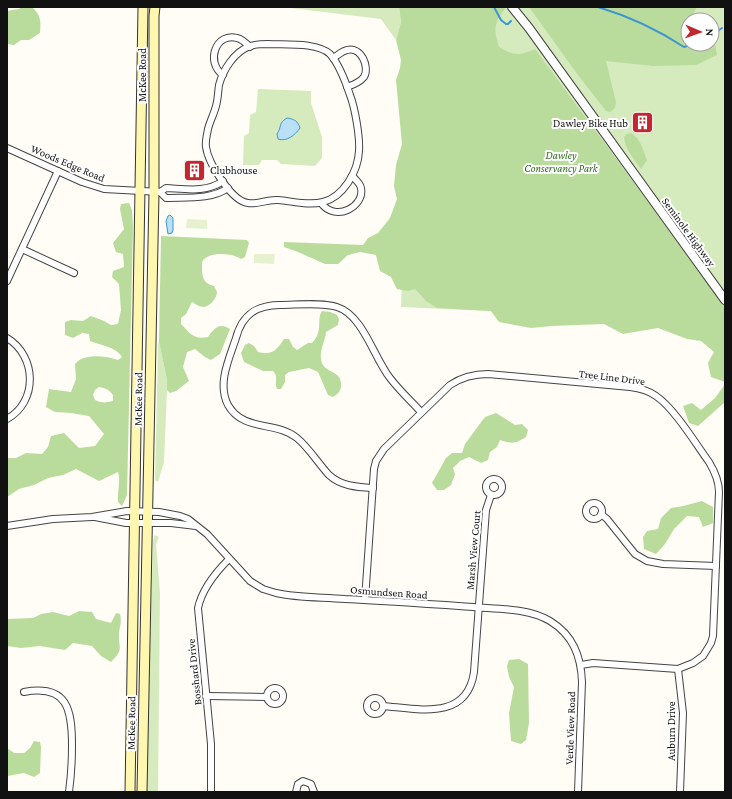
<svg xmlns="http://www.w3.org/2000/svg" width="732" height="799" font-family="'Crimson Pro',serif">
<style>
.green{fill:#d5ebbd;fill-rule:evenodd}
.forest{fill:#b9dc9c;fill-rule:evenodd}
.pitch{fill:#e6f2cf}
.water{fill:#b9e0f7;stroke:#3f96cf}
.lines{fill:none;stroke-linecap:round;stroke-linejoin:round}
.stream{stroke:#3f96cf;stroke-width:2}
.minor-casing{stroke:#444;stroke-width:8}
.tertiary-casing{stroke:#444;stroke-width:10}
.secondary-casing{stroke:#333;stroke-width:11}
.minor{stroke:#fff;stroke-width:6}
.tertiary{stroke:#fff;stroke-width:8}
.secondary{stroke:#fff6b0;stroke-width:9}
.labels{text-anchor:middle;stroke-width:4;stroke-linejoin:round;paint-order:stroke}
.street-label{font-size:11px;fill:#111;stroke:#fff}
.poi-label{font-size:11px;fill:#111;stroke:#fff;text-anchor:end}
.park-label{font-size:11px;font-style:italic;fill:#2f6b1f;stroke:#fff}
</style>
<rect width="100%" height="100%" fill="#fffdf5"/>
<g class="green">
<polygon points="283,7 399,7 401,22 396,40 381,19"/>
<path d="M 411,7 L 725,7 L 725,327 L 491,311 L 401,307 ZM 688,20 L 712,20 L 712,44 L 688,44 Z"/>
<polygon points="258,89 311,91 311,103 322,137 322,158 315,166 281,164 277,160 262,160 259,165 243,165 244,136 249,133 250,115 256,112"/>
<polygon points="159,342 167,380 167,390 164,462 158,482 155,480 158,344"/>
<polygon points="155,535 159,537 156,544 160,593 158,792 146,792 153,541"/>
</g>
<g class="forest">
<path d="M 22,7 L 32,7 C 41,15 41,22 40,33 L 29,40 L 21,40 L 14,45 L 7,44 L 7,11 L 19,9 Z"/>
<path d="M 399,7 L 503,7 L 505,9 C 493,24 494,30 499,47 C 514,56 519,56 535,49 L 725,306 L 725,382 L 711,377 L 708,363 L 714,352 L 701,341 L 687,339 L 658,328 L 623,334 L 604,324 L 552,326 L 531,328 L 499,322 L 491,311 L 437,308 L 426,301 L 415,289 L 408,291 L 397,289 L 391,277 L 380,271 L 376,255 L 360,252 L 348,255 L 338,264 L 325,264 L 298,252 L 284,247 L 284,242 L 363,245 L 368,238 L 378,233 L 390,218 L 397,199 L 394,186 L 396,165 L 402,144 L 396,80 L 400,68 L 401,60 L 396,40 L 401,22 Z"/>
<polygon points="529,7 697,7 691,18 693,20 688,20 688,44 712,44 712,37 714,39 717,55 696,65 653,66 606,61 616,102 615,108 610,112 606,111 578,75"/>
<path d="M 631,133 C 641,139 643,150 647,160 L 641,169 C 634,159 625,149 624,137 L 627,134 Z"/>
<path d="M 129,203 L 132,210 L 133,226 L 127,495 L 122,506 L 118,502 C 117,491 121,482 118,472 L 99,481 L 76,469 L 63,475 L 48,478 L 34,485 L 19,489 L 7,497 L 7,458 L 16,458 L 26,453 L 42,454 L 48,447 L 51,436 L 64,433 L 79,448 L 95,446 L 104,434 L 89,416 L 71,413 L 55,412 L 46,407 L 49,389 L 71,392 L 76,379 L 75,364 C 84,353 105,356 118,360 L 122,357 C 116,347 100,345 90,341 L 89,334 L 82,333 L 73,338 L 65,335 L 65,322 L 71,320 L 83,321 L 91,316 L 104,321 L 111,325 L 118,324 L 121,310 L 119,284 L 112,277 L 113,271 L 124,267 L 123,254 L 116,252 L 113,243 L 124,229 L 120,209 L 121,204 ZM 99,387 C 106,388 109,390 113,395 L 113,401 C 106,403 101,403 95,400 L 93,395 L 95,390 Z"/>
<path d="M 161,236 L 247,240 L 249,243 L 245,257 L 241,259 C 232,253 208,251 202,262 C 202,274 201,283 214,286 C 215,288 216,290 217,292 C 217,298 210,306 204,307 C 199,307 196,304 192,302 L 186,314 L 181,318 L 181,324 C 190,333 193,340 208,337 C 214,328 220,322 230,329 L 220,354 L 211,360 L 205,357 L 195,349 L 187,352 L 183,367 L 189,381 L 176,391 L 170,393 L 167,390 L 167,380 L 159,342 Z"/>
<path d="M 322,311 L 330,312 L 337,315 L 339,319 L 338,325 L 326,332 C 325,343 318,351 322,363 C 326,373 342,371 341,385 C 341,391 338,394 333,397 L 328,395 L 318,372 L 309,368 L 289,372 L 285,375 L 285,382 L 281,389 L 277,389 C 274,382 279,377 273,371 L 263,371 L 244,362 L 241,353 L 245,345 L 249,343 L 254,346 L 258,352 C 273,355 276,351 284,339 L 289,339 L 293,347 L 297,350 L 308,343 L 312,343 C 324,331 316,319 322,311 Z"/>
<polygon points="725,384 725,402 698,426 689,423 683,406 692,403 701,410 715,398"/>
<path d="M 496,413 L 515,425 L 522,424 L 528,430 L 526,437 C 515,444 512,444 500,440 L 497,447 L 490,452 L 488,460 L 481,463 L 469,457 L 460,461 L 453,468 L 455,474 L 451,485 L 444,490 L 437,490 L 432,483 L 446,458 L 452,453 L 462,453 L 465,444 L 485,417 Z"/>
<polygon points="702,501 713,507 713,523 703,527 699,517 687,516 674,529 665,544 656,554 644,549 643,537 647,531 658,529 661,518 671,508 683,506"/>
<path d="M 79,611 L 92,612 L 96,619 L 111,623 L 116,613 L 120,614 C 122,624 120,624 119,633 C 118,649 125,648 111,662 L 101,656 L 92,646 L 73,643 L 65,650 L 40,646 L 21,648 L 7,646 L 7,619 L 33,618 L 41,614 L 53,612 L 69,616 Z"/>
<polygon points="519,659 528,664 529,723 526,740 521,744 511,741 509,713 514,687 509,677 507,666 509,660"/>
<polygon points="34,741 40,742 41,747 40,773 34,777 24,773 7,776 7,748 14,753 24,753 30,748"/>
</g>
<g class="pitch">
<polygon points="187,219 207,220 207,229 186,228"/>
<polygon points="254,254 275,254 274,264 254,263"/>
</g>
<g class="water">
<path d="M 287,118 C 294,119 298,121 300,128 C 295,135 287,142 278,139 L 277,134 C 282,127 278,123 287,118 Z"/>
<polygon points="170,215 173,218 173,230 172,233 168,234 166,221 168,216"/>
</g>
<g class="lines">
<g class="stream">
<polyline points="494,7 501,20 506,24 508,24 511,21"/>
<path d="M 598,7 C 628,16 658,30 684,47 L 693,44"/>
<polyline points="712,35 722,28"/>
</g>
<defs>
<g id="minor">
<path d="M 268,44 C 285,45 317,42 330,54 C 338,63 346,83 350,95 C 355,108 360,137 359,151 C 358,172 343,197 323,202 C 308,206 292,201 278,200 C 267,199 258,205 248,203 C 231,201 208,162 206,147 C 205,141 207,135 208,129 C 210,121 214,114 216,106 C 218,99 218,92 219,85 C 223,70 234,52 250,46 C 256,44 262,44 268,44 Z"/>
<path d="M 333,58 C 337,56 342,51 347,50 C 361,46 370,67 364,77 C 360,82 353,85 347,87"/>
<path d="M 223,75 C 205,62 216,32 237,38 C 242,39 246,43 250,47"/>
<path d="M 7,148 L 82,182 L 104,189 L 160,192 L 166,188 C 186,189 206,193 223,181"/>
<path d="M 160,192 L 166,198 C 186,197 211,200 228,188"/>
<path d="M 321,203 C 336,223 365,206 361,188 C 360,183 355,179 352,176"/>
<polyline points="22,249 74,273"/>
<polyline points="7,281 58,171"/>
<path d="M 7,338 C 37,356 38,402 7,419"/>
<circle cx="494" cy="487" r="8"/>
<path d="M 373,488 C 356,487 341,486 329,475 C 318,463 309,448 297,438 C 277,421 243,432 228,405 C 217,384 229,359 236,338 C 242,315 256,305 280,305 C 296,305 323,302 337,307 C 363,315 374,358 390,378 C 399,390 411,401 421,412"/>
<circle cx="594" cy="511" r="8"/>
<polyline points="601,514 607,519 635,554 647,561 663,564 716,566"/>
<polyline points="95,517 126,523 171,523 196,526"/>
<path d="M 7,526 L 53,519 L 92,517 L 127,511 L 159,512 L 180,516 L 188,519 L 207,534 L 250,581 L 263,589 L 276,593 C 298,598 323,597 345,599 C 388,601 430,604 473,607 C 497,609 529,608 550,621 C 573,635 581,656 582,682 L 578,792"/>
<path d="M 365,600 L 374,469 L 376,461 L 384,449 L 450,385 C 462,377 473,374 488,374 L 630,387 C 639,388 648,390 656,396 C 674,408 696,444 709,462 C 715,472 719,481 719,492 L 713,636 L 711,643 L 703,656 L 693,663 L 678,669 L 593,663 L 581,665"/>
<polyline points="678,669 683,713 680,792"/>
<circle cx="275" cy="696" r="8"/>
<path d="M 24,692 C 68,684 72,710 72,746 C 72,761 71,777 69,792"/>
<polyline points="206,696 267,697"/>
<circle cx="375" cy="706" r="8"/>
<path d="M 383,706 C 419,709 467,721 474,672 L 486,510 L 491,495"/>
<path d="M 211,792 L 211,744 L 198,608 C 202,589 215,573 229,559"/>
<polyline points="296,792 298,784 303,781 311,784 314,792"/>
</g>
<polyline id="tertiary" points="512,7 529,28 725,300"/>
<g id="secondary">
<polyline points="130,792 143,7"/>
<polyline points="142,792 154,193 154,16 155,7"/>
</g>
</defs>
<use href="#minor" class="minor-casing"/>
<use href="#tertiary" class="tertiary-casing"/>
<use href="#secondary" class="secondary-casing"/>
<use href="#minor" class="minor"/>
<use href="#tertiary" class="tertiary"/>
<use href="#secondary" class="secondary"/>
</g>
<defs>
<symbol id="building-square" viewBox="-11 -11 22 22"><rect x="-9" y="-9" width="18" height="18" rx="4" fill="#c4262e" stroke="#fff"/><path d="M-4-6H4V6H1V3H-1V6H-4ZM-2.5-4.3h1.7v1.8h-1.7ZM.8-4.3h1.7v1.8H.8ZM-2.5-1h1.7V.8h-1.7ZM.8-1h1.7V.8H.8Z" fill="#fff"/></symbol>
</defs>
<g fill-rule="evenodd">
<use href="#building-square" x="630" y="110" width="25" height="25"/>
<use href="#building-square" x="182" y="158" width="25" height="25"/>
</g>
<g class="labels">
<g class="street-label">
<text transform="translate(142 75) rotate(-90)" y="4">McKee Road</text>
<text transform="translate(68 163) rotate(23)" y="4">Woods Edge Road</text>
<text transform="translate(689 232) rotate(54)" y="4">Seminole Highway</text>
<text transform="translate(612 377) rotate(7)" y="4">Tree Line Drive</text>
<text transform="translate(138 399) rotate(-89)" y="4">McKee Road</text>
<text transform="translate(473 550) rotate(-85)" y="4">Marsh View Court</text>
<text transform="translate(389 592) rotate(4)" y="4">Osmundsen Road</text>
<text transform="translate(194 672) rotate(-96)" y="4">Bosshard Drive</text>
<text transform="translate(131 723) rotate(-89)" y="4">McKee Road</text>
<text transform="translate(570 728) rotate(-88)" y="4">Verde View Road</text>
<text transform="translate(671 731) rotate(-90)" y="4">Auburn Drive</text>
</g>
<g class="poi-label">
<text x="628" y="127">Dawley Bike Hub</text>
<text x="210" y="174" text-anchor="start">Clubhouse</text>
</g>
<g class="park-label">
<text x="561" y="159">Dawley<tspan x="561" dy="13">Conservancy Park</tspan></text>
</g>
</g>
<rect width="732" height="799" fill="none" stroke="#111111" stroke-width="16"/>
<g transform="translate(700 32) rotate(92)"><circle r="19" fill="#ffffff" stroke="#a0a0a0"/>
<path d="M0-3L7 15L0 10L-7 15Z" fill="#c4262e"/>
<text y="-6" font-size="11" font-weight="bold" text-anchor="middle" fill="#111111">N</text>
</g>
</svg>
